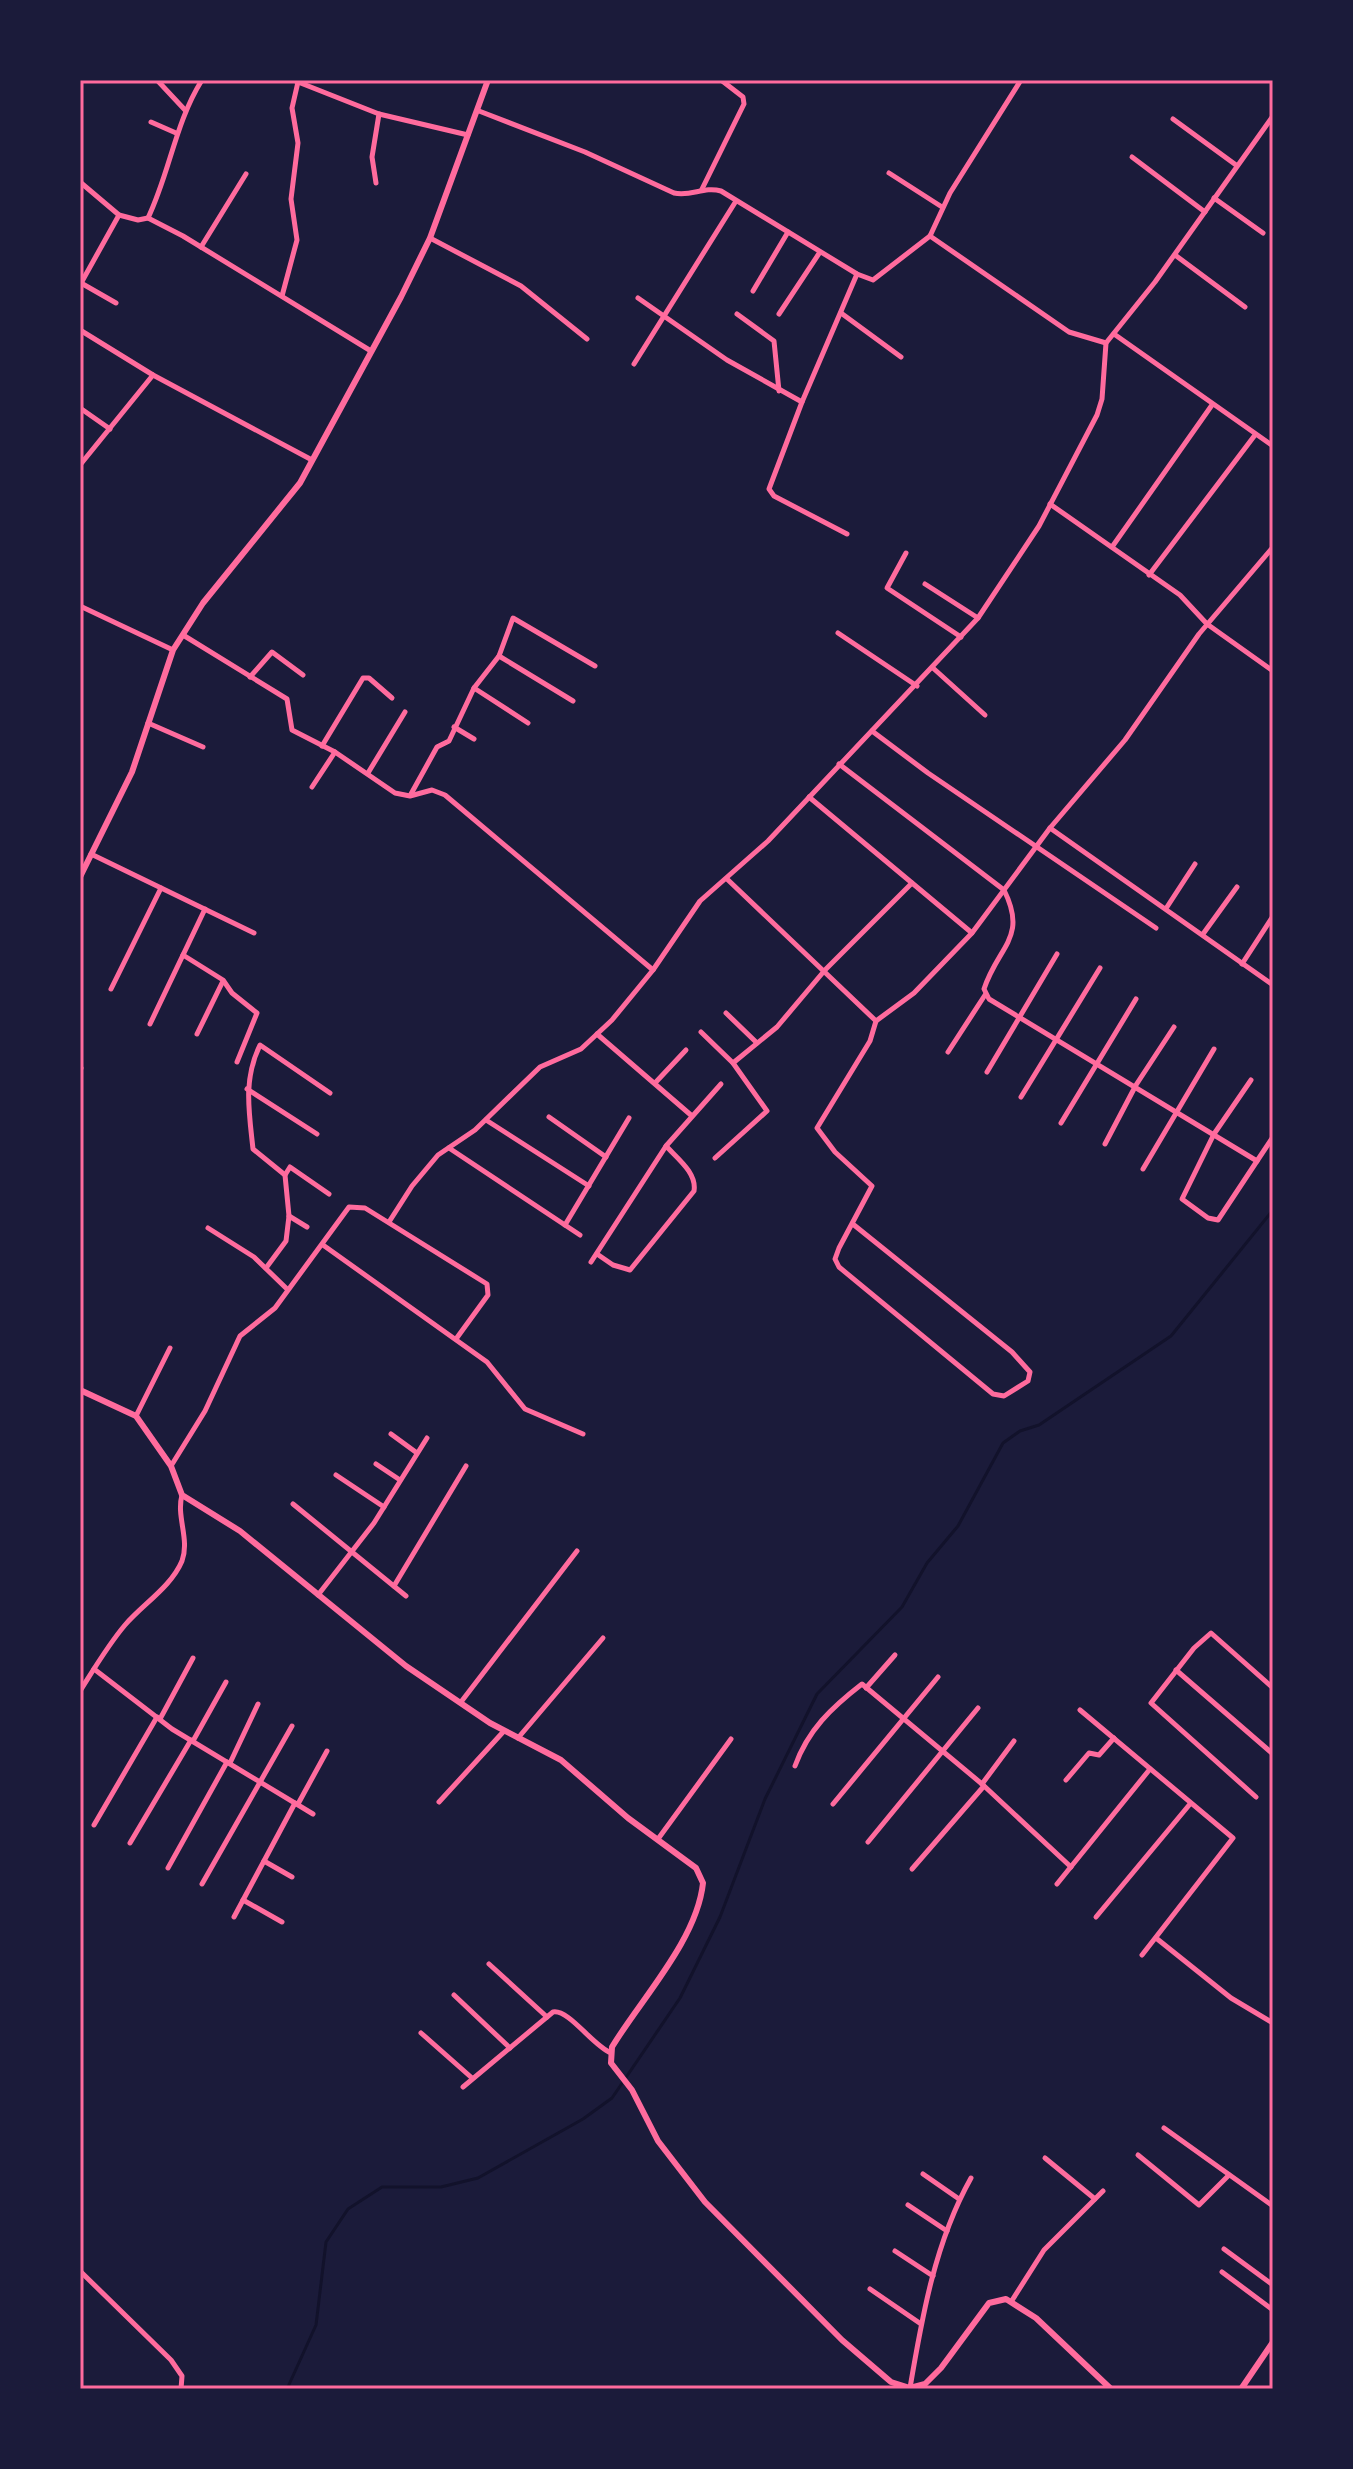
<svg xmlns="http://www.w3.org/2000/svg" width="1353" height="2469" font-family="Helvetica,sans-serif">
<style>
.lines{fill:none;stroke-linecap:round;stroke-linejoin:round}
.stream{stroke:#12122b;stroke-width:3}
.minor{stroke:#ff6b9d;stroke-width:5}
.tertiary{stroke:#ff6b9d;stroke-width:6}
.neatline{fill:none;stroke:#ff6b9d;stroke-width:3}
</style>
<rect width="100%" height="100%" fill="#1b1b3a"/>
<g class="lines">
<polyline class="stream" points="287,2389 316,2325 326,2242 348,2209 382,2187 441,2187 478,2178 583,2119 612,2098 680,1998 720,1917 765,1799 817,1694 902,1607 927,1563 958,1526 1003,1443 1020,1431 1039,1425 1171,1336 1273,1210"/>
<g class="minor">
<polyline points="157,80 185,110"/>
<polyline points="293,80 379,114 468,135"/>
<path d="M 479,111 L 585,152 L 674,193 C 691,197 704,186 721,191 L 857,274 L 873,280 L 930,236 L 950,193 L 1021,80"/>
<polyline points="1173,119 1236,165"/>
<polyline points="151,122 176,133"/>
<polyline points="1132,157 1205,212"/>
<polyline points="889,173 942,207"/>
<polyline points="80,182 119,215 138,220 148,218 183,236 371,351"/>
<polyline points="376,183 372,157 379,114"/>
<polyline points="702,189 744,104 743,97 721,80"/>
<polyline points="1214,198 1263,233"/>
<path d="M 148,218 C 170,172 175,123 202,80"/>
<polyline points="930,236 1069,332 1106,343"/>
<polyline points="430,238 521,286 587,339"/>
<polyline points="201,247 246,174"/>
<polyline points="1175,255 1245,307"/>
<polyline points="81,283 116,303"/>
<polyline points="80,285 119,215"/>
<polyline points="753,291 788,232"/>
<polyline points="282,296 297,240 291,199 298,143 292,108 298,82"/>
<polyline points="638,298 727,360 802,402 857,274"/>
<polyline points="841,313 901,357"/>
<polyline points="737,314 774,341 779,391"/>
<polyline points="779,314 820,252"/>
<polyline points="80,330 153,375 312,460"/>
<polyline points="1114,334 1273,446"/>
<polyline points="634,364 736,201"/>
<polyline points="802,402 769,489 774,496 847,534"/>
<polyline points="80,408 110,429"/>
<polyline points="80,465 153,375"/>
<polyline points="1050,504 1180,595 1207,624 1273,671"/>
<polyline points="1112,547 1212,405"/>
<polyline points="906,553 887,588 961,637"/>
<polyline points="1149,575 1255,435"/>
<polyline points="925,584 978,618"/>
<polyline points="80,606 173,650"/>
<polyline points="838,633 917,686"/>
<polyline points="183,635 287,699 292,730 335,752 395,793 410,796 432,790 445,795 653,970"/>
<polyline points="499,656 573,701"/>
<polyline points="933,668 985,715"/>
<polyline points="250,677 272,652 303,675"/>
<polyline points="474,688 528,723"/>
<polyline points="148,723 203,747"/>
<polyline points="454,727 474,739"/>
<polyline points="872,731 928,773 1156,928"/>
<polyline points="322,746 363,678 369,678 392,698"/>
<path d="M 839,764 L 1004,890 C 1028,938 998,946 984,989 L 989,999 L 1257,1161 L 1273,1137"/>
<polyline points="368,773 405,712"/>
<polyline points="312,787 335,752"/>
<polyline points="411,794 437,747 449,741 474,688 499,656 513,618 595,666"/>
<polyline points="809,797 972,933"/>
<polyline points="1050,828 1273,985"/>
<polyline points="91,854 254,933"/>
<polyline points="727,879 876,1021 870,1041 817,1128 835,1152 872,1186 839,1248 835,1259 839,1267 993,1394 1004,1396 1028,1381 1030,1372 1012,1352 854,1225"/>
<polyline points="1167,907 1195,864"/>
<polyline points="1203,934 1237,887"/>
<polyline points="183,955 223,980 232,993 257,1013 237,1062"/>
<polyline points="1242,964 1273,916"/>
<polyline points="111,989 161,888"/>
<polyline points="726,1013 757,1043"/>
<polyline points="876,1021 914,993 972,933 1050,828 1125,740 1199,634 1273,547"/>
<polyline points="150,1024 205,909"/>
<polyline points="701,1032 733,1063 767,1111 715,1158"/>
<polyline points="197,1034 223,981"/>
<polyline points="597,1034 692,1116"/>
<polyline points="948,1052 985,995"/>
<polyline points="733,1063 777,1027 825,970 912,883"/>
<polyline points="80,1068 81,1068"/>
<polyline points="987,1072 1057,954"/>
<polyline points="1251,1080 1214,1134 1182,1199 1208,1218 1218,1220 1257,1161"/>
<polyline points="655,1083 686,1050"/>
<polyline points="247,1089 317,1134"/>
<polyline points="1021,1097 1100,968"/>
<polyline points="549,1117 606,1157"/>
<polyline points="486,1120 589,1186"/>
<polyline points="1061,1123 1136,999"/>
<polyline points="1105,1144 1136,1085 1174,1027"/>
<polyline points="449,1148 580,1235"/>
<polyline points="1143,1169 1214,1049"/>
<polyline points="285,1175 290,1167 329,1194"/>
<polyline points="289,1216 307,1227"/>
<polyline points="389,1222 412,1186 438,1155 475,1130 540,1067 581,1049 612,1020 653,970 700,901 768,841 978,618 1039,526 1097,415 1102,399 1106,343 1155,282 1273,116"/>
<polyline points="565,1225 629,1118"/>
<polyline points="208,1228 254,1257 287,1289"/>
<polyline points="323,1245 487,1362 525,1409 583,1434"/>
<path d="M 597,1254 L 613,1265 L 630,1270 L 694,1191 C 697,1173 678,1159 666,1146"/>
<polyline points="591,1262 666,1146 721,1084"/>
<path d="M 266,1268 L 286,1241 L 289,1216 L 285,1175 L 253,1149 C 249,1111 243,1080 260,1045 L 330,1093"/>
<polyline points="136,1416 170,1348"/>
<polyline points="391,1434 417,1453"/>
<polyline points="376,1464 400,1480"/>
<polyline points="171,1466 205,1411 240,1336 275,1308 349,1207 365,1208 487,1284 488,1295 456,1339"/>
<polyline points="336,1475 384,1507"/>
<polyline points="293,1504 406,1596"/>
<polyline points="394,1586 466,1466"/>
<polyline points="318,1595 374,1523 427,1438"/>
<polyline points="94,1669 172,1729 313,1814"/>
<polyline points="1176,1670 1273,1754"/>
<polyline points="866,1688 895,1655"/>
<path d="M 80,1691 C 94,1669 108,1645 125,1625 C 143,1604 171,1587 182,1561 C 190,1539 176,1517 182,1495"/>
<polyline points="461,1702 577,1551"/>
<polyline points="1080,1710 1233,1838 1142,1955"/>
<polyline points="160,1719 193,1658"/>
<polyline points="518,1738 603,1638"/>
<polyline points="193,1741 226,1682"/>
<polyline points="230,1763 258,1704"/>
<path d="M 795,1766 C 808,1730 831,1708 862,1684 L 982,1784 L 1071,1867"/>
<polyline points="1066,1780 1089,1753 1099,1755 1114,1738"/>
<polyline points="982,1784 1014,1741"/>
<polyline points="1256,1797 1151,1703 1194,1648 1211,1633 1273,1688"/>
<polyline points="439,1802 504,1731"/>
<polyline points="298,1804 327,1751"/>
<polyline points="833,1804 938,1677"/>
<polyline points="94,1825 157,1717"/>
<polyline points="658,1839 731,1739"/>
<polyline points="868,1842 978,1708"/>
<polyline points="130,1843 191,1740"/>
<polyline points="264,1861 292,1877"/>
<polyline points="168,1868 227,1762"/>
<polyline points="912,1869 984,1786"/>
<polyline points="202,1884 292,1726"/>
<polyline points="1057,1884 1150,1769"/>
<polyline points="243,1900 282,1922"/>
<polyline points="234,1917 295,1803"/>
<polyline points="1096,1917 1190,1804"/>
<polyline points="1156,1938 1231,1998 1273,2023"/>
<polyline points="489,1964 547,2017"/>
<polyline points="454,1995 510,2048"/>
<polyline points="421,2033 472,2078"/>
<path d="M 463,2087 L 553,2012 C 569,2009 592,2045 611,2053"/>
<polyline points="1164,2128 1273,2206"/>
<polyline points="1138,2155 1199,2205 1229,2175"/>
<polyline points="1045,2158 1095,2199"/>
<polyline points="923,2174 959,2199"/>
<polyline points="908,2205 947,2231"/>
<polyline points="1224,2249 1273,2285"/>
<polyline points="895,2251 933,2276"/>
<polyline points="80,2271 171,2360 182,2376 181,2389"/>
<polyline points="1222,2272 1273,2310"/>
<polyline points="870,2289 921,2324"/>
<polyline points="1011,2302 1044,2250 1103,2191"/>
<path d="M 910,2388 C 922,2317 935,2242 971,2178"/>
</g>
<g class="tertiary">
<polyline points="80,877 132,772 173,650 203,603 300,483 401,297 430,238 488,80"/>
<path d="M 80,1390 L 136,1416 L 171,1466 L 182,1495 L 240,1531 L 406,1666 L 490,1723 L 561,1760 L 628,1818 L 696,1868 L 703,1883 C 697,1940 641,1999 612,2047 L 611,2063 L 632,2090 L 658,2141 L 705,2202 L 842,2340 L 891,2382 L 910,2388 L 925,2384 L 941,2368 L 989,2303 L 1006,2299 L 1036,2318 L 1111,2389"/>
<polyline points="1241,2389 1273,2342"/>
</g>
</g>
<rect width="1353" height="2469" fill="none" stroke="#1b1b3a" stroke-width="164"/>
<rect x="82" y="82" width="1189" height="2305" class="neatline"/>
</svg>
